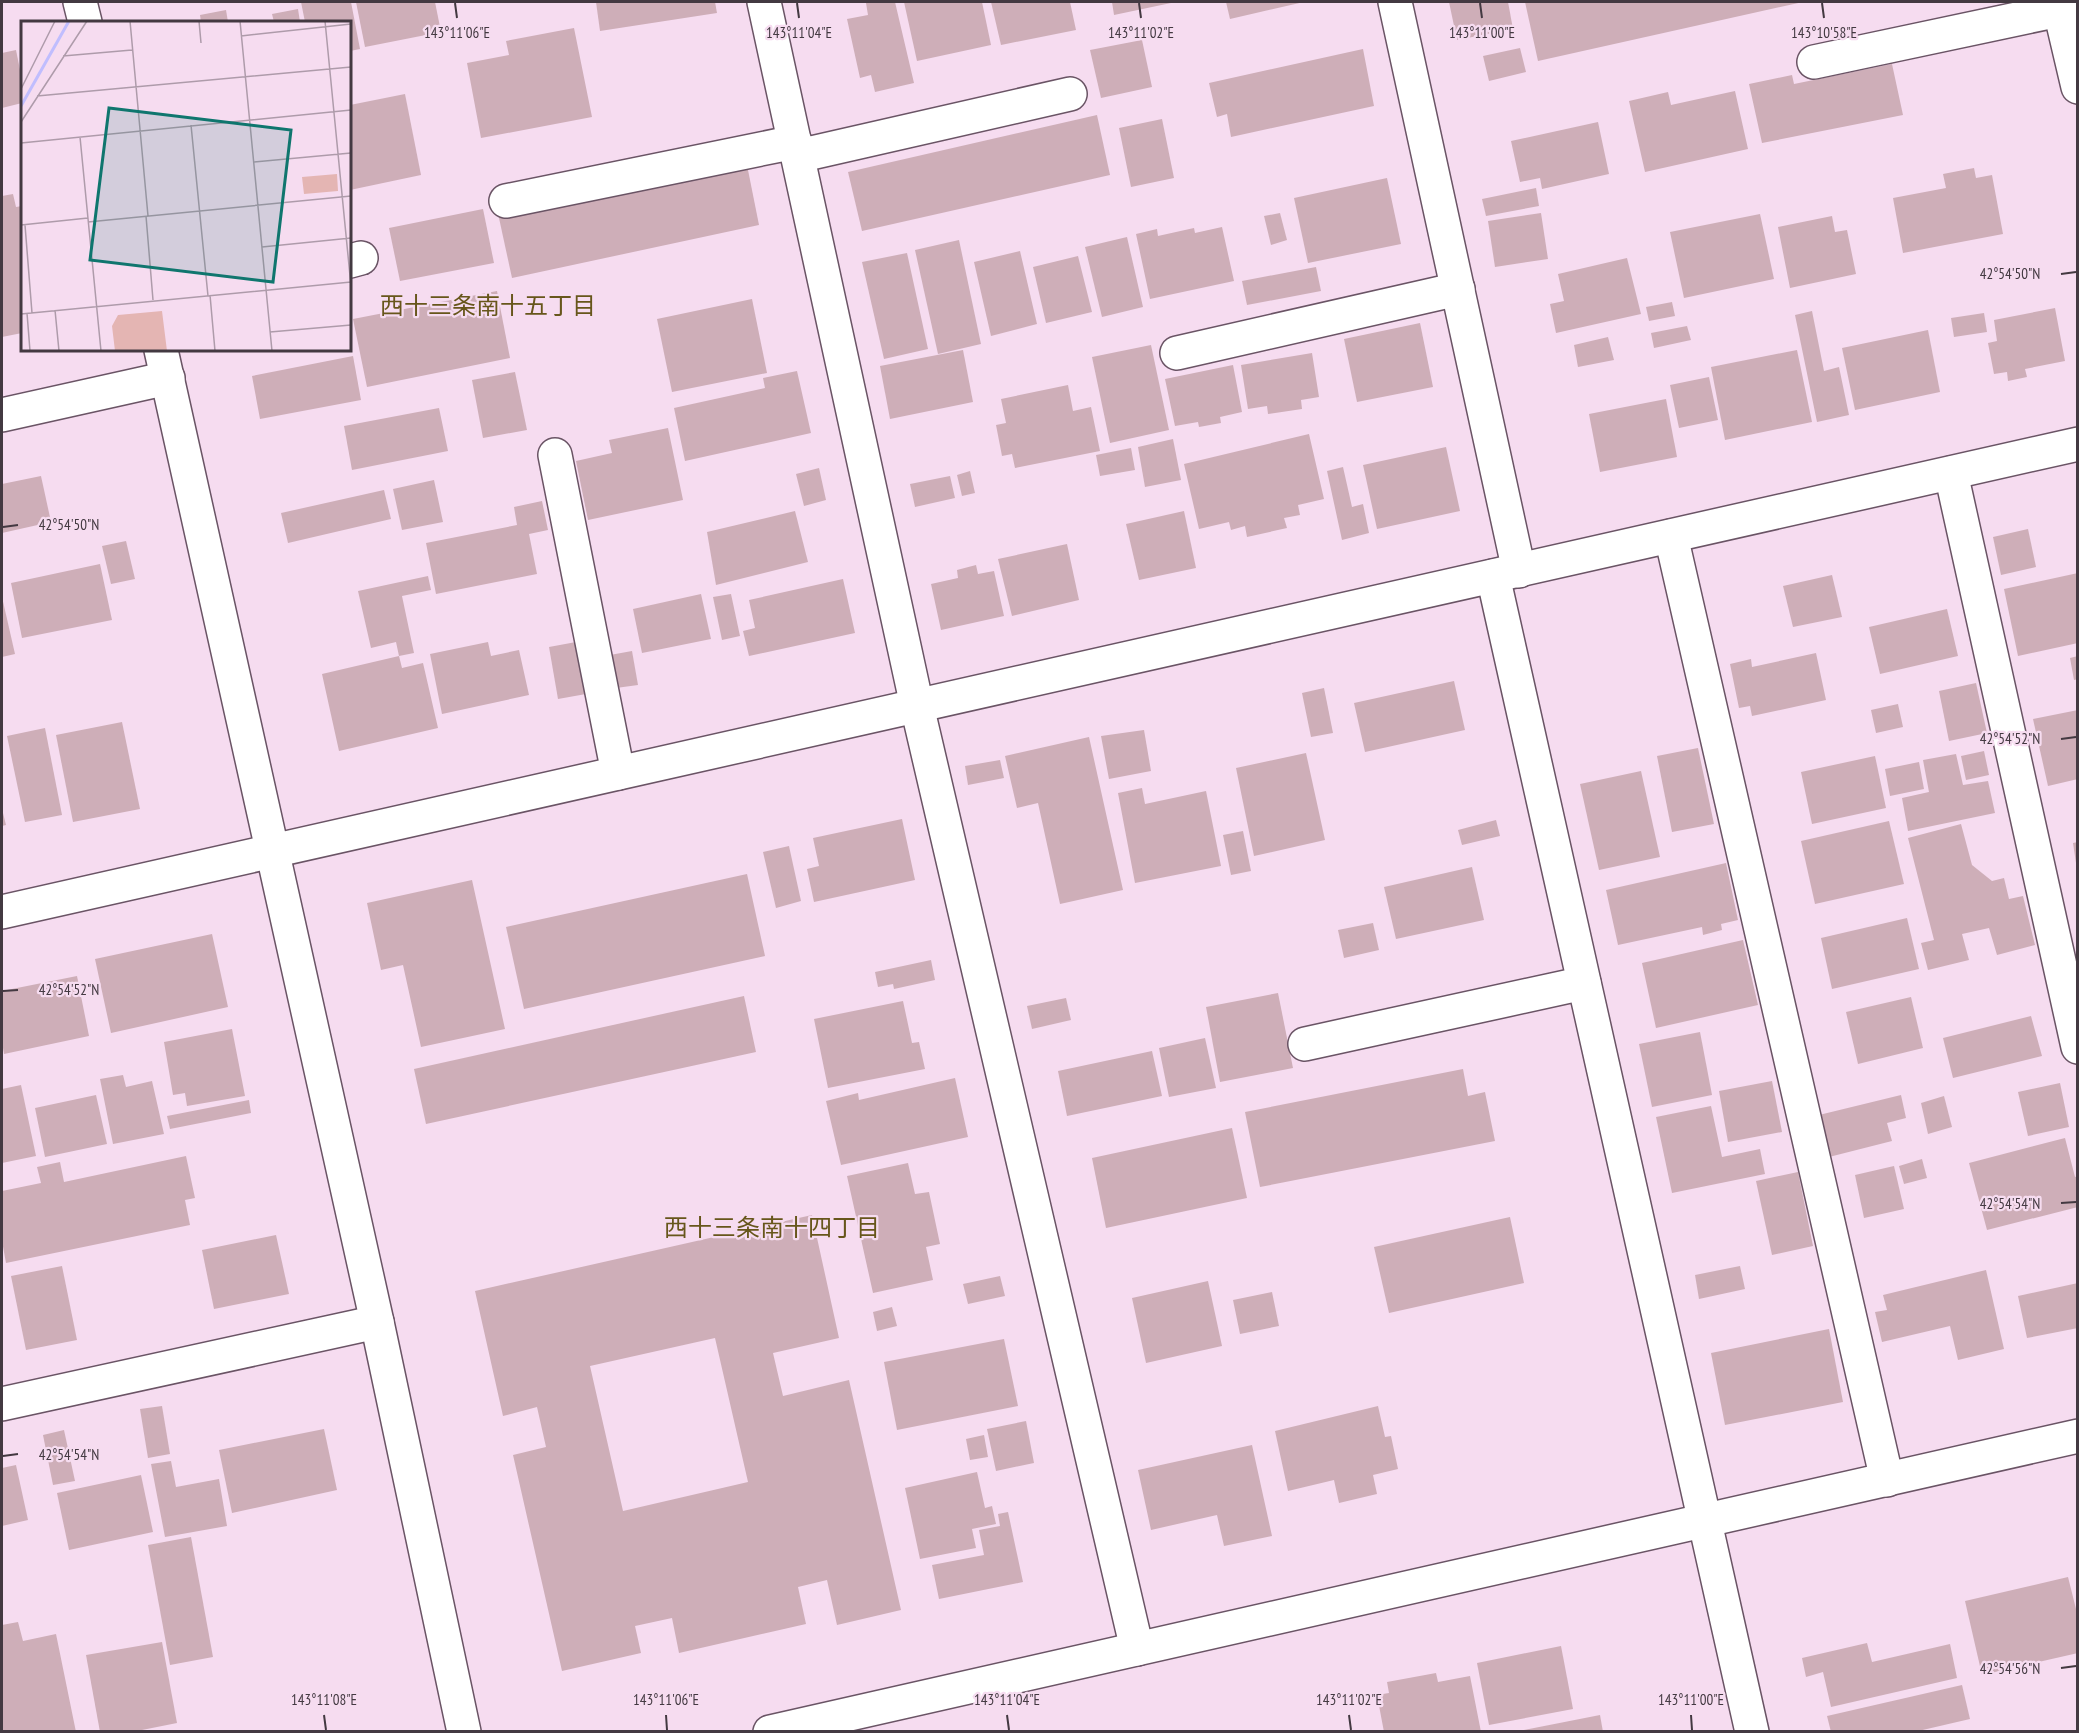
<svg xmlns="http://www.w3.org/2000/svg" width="2079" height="1733" font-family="'PT Sans Narrow','Noto Sans JP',sans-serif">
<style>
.building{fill:#ceaeb8;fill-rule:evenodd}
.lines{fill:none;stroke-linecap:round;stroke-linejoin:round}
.minor-casing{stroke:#6a5465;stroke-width:36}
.minor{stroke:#fff;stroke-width:33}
.ticks{fill:none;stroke:#433941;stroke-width:2}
.labels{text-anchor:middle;stroke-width:4.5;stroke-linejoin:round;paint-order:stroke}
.neighbourhood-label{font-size:24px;fill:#67561b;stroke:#f6dcf0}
.inset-river{fill:none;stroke:#c0bdfe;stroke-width:3}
.inset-road{fill:none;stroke:#ae9baa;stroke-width:1.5}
.view{fill:#0f766e;fill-opacity:0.15;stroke:#0f766e;stroke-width:3}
.inset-edge{fill:none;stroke:#433941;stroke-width:3}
.ticks-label{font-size:15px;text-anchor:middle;fill:#433941;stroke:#f6dcf0;stroke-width:4.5;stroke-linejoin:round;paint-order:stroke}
</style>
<rect width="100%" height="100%" fill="#f6dcf0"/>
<g class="building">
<polygon points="301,2 351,2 360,49 350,51 350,22 305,22"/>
<polygon points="356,2 435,2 441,32 365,47"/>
<polygon points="596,2 715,2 717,13 600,31"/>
<polygon points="874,2 895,2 914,83 875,92 871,75 860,78 847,19 868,15 866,3"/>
<polygon points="904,2 982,2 991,45 917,61"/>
<polygon points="991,2 1070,2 1076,30 1001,45"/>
<polygon points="1112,2 1171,2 1171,3 1114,15"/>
<polygon points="1226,2 1304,2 1230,19"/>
<polygon points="1449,2 1508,2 1513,29 1457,40"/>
<polygon points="1525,2 1803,2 1538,61"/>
<polygon points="298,9 300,22 274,22 272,14"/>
<polygon points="226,10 228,22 201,22 200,15"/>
<polygon points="574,28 592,117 481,138 467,63 509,55 506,41"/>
<polygon points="1142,40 1152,87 1101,98 1090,50"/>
<polygon points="1520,48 1526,72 1489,81 1483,56"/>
<polygon points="1363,49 1374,106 1231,137 1227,114 1217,117 1209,83"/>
<polygon points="16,50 22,80 22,103 2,108 2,53"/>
<polygon points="1892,64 1903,115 1762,143 1749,84 1792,75 1794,84"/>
<polygon points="1735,91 1748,149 1645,172 1629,101 1668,92 1671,105"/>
<polygon points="405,94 421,175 350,190 350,105"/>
<polygon points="1097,115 1110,175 862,231 848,172"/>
<polygon points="1162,119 1174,178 1131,187 1119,128"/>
<polygon points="1598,122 1609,174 1542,189 1540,178 1520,182 1511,141"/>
<polygon points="747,165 759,225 512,278 499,218"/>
<polygon points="1974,168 1976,178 1992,175 2003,234 1903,253 1893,198 1946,188 1943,174"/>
<polygon points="1387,178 1401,244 1308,263 1294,198"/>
<polygon points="1536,188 1539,206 1486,216 1482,199"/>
<polygon points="13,194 16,207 22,206 22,333 2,337 2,196"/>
<polygon points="483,209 494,263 400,281 389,228"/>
<polygon points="1280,213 1287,240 1271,245 1264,216"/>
<polygon points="1541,213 1548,259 1495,267 1488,221"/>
<polygon points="1760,214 1774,279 1684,298 1670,232"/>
<polygon points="1832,216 1835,232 1847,230 1856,274 1790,288 1778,227"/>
<polygon points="1222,227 1234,281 1150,299 1136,234 1157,229 1158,236 1194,228 1195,233"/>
<polygon points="1127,237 1143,307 1102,317 1085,247"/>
<polygon points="959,240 981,344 938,354 915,250"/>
<polygon points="1020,251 1037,324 991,336 974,262"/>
<polygon points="907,253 928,349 884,359 862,262"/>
<polygon points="1078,256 1092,312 1046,323 1033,267"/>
<polygon points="1627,258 1641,314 1556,333 1550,304 1564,301 1558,274"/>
<polygon points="1316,267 1321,291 1247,305 1242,281"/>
<polygon points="497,291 510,358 367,387 353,319"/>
<polygon points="752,299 767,373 672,392 657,319"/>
<polygon points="1672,302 1675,316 1649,321 1646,307"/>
<polygon points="2055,308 2065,361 2025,369 2027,377 2008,381 2007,372 1994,374 1988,343 1997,341 1994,320"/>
<polygon points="1812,311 1824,371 1839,367 1849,415 1817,422 1795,315"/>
<polygon points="1984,313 1987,332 1954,337 1951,318"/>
<polygon points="1420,323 1433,387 1357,402 1344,339"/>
<polygon points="1687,326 1691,340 1654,348 1651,333"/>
<polygon points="1928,330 1940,392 1855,410 1842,348"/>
<polygon points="1608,337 1614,360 1578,367 1574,345"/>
<polygon points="1151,345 1169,430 1110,443 1092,357"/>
<polygon points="963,350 973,402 890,419 880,366"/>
<polygon points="1797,350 1812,422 1725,440 1711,367"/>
<polygon points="1312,353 1319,397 1301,400 1302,409 1268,414 1267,406 1248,409 1241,365"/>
<polygon points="353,356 361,400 260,419 252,376"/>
<polygon points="1233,365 1242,412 1220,417 1221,423 1199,427 1198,422 1175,426 1165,379"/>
<polygon points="797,371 811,433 685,461 674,408 765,388 763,378"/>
<polygon points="515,372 527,430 483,438 472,380"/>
<polygon points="1709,377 1718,420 1679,428 1670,385"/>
<polygon points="1068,385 1073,411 1091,407 1100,451 1015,468 1012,454 1002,456 996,425 1006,423 1001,399"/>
<polygon points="1666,399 1677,457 1600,472 1589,414"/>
<polygon points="439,408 448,451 352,470 344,426"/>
<polygon points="668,428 683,500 588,520 576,461 612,453 609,440"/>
<polygon points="1309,434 1324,499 1298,505 1300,515 1284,518 1287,528 1247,537 1245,526 1231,530 1229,522 1199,529 1184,464"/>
<polygon points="1173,439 1181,480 1145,487 1138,447"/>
<polygon points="1446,447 1460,511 1377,529 1363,465"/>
<polygon points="1131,448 1135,470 1100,476 1096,455"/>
<polygon points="1343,467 1352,507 1363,504 1369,533 1342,540 1327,471"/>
<polygon points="819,468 826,500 804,506 796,474"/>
<polygon points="970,471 975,493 962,496 957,475"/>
<polygon points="41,476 51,522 2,533 2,484"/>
<polygon points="950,476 955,498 915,507 910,484"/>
<polygon points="434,480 443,522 402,530 393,489"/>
<polygon points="384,490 391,519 288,543 281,513"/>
<polygon points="542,501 548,530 529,534 537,574 436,594 426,543 517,525 514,507"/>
<polygon points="795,511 808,562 716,585 707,532"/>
<polygon points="1184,511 1196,568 1139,580 1126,524"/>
<polygon points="2028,529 2036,567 2001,575 1993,537"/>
<polygon points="126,541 135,579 111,584 102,546"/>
<polygon points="1067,544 1079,600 1012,616 998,559"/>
<polygon points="100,564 112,620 22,638 11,583"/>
<polygon points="976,565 978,574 994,571 1004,616 941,630 931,584 958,578 957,570"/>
<polygon points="2078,573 2078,643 2018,656 2004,589"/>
<polygon points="1832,575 1842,617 1793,627 1783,586"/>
<polygon points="428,576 431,590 402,596 414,653 399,656 396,642 371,648 358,591"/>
<polygon points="843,579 855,633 749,656 743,631 755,628 749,600"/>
<polygon points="701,594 711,639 642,653 633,609"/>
<polygon points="731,594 740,636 722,640 713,597"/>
<polygon points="2,597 15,654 2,657"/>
<polygon points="1947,609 1958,656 1880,674 1869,627"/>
<polygon points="488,642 491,656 519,650 529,695 442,714 430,654"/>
<polygon points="576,642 586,694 558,699 549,647"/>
<polygon points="632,651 638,685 616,688 610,655"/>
<polygon points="1816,653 1826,700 1752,716 1750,706 1739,708 1730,664 1751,659 1752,667"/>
<polygon points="399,656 402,668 423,663 438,728 339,751 322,674"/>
<polygon points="2078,656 2078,679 2074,680 2070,658"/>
<polygon points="1454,681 1465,730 1365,752 1354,703"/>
<polygon points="1976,683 1987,733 1949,741 1939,691"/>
<polygon points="1324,688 1333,733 1311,737 1302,693"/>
<polygon points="1898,704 1903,727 1876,733 1871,710"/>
<polygon points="2078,710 2078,779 2048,786 2033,719"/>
<polygon points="122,722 140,809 73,822 56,735"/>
<polygon points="45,728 62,815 25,822 7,736"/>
<polygon points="1144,730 1151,771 1109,779 1101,736"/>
<polygon points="1089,737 1123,890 1060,904 1038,803 1017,808 1005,756"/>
<polygon points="1698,748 1714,824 1672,832 1657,756"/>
<polygon points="1984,751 1989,775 1966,780 1961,756"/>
<polygon points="1306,753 1325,840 1254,856 1236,768"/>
<polygon points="1956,754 1963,785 1988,781 1995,813 1908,831 1902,798 1929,792 1923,760"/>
<polygon points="1875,756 1886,808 1812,824 1801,772"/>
<polygon points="1000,760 1004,778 968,785 965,766"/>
<polygon points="1919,762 1924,789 1890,796 1885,769"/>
<polygon points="1641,771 1660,857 1599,870 1580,784"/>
<polygon points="1142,788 1145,804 1206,791 1221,866 1135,883 1118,793"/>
<polygon points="2,809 6,825 2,826"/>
<polygon points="902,819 915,880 814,902 807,869 819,866 813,838"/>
<polygon points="1496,820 1500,836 1462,845 1458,830"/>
<polygon points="1889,821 1904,884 1815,904 1801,841"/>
<polygon points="1961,824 1972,865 1992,881 2004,878 2009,899 2023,896 2035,945 1997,955 1989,928 1962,934 1969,960 1928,970 1921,943 1934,940 1908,838"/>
<polygon points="1243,831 1251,871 1231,875 1223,835"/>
<polygon points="2078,842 2078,863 2076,863 2073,843"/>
<polygon points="789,846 801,901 776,908 763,852"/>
<polygon points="1726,863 1738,920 1721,924 1722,930 1703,935 1702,927 1618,945 1606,890"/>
<polygon points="1472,867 1484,920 1396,939 1384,887"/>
<polygon points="747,874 765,956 524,1009 506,927"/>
<polygon points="472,880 505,1029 421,1047 403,965 381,970 367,903"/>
<polygon points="1907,918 1919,969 1832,989 1821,938"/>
<polygon points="1373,923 1379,950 1344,958 1338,930"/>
<polygon points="212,934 228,1007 111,1033 95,959"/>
<polygon points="1743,940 1758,1005 1656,1028 1642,963"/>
<polygon points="931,960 935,980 894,989 893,984 878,987 875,972"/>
<polygon points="77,976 89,1036 4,1054 2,1042 2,991"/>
<polygon points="1278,993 1293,1068 1220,1082 1206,1007"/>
<polygon points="744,996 756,1052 426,1124 414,1069"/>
<polygon points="1911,997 1923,1048 1858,1064 1846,1012"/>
<polygon points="1066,998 1071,1020 1032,1029 1027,1006"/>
<polygon points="903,1001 912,1043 919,1042 925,1069 828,1088 814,1019"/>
<polygon points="2031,1016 2042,1056 1953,1078 1943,1038"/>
<polygon points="232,1029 245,1096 187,1106 185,1093 173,1095 164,1042"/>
<polygon points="1700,1032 1712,1095 1652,1107 1639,1044"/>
<polygon points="1205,1038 1216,1088 1169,1097 1159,1048"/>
<polygon points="1152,1051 1162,1096 1067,1116 1058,1071"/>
<polygon points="1463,1069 1468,1096 1485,1092 1495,1141 1260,1187 1245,1112"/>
<polygon points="123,1075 126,1087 152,1081 164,1134 113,1144 100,1079"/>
<polygon points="955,1078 968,1137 841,1165 826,1101 858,1093 859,1100"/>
<polygon points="1772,1081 1782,1132 1728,1142 1719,1091"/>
<polygon points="2060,1083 2069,1127 2028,1136 2018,1092"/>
<polygon points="21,1085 36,1156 2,1163 2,1089"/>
<polygon points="96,1095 107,1144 45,1157 35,1108"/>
<polygon points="1901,1095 1906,1118 1887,1123 1892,1141 1829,1157 1819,1115"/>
<polygon points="1944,1096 1952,1127 1928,1134 1921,1103"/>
<polygon points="249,1100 251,1113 170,1129 167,1116"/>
<polygon points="1711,1106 1722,1157 1760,1149 1765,1174 1672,1193 1656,1117"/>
<polygon points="1232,1128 1247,1198 1106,1228 1092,1158"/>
<polygon points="2065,1138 2075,1177 2078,1176 2078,1207 1987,1230 1969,1163"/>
<polygon points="186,1156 195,1198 185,1200 190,1225 6,1263 2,1241 2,1191 41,1183 37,1167 60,1162 64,1182"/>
<polygon points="1922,1159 1927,1178 1904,1184 1899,1166"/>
<polygon points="908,1163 915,1194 929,1192 940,1244 926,1247 933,1280 873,1293 847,1176"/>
<polygon points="1894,1166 1904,1209 1864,1218 1855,1175"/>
<polygon points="1798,1172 1813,1246 1772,1255 1756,1181"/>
<path d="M 812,1215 L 839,1338 L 773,1353 L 783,1396 L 849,1380 L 901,1610 L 837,1625 L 827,1580 L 798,1587 L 806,1624 L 679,1653 L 672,1618 L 635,1626 L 641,1653 L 562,1671 L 513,1455 L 546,1447 L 537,1407 L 503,1416 L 475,1291 ZM 715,1338 L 748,1482 L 623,1511 L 590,1366 Z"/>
<polygon points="1510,1217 1524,1283 1389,1313 1374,1247"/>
<polygon points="276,1235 289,1294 214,1309 202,1250"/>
<polygon points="62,1266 77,1340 26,1350 11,1276"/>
<polygon points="1740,1266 1745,1289 1699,1299 1695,1275"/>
<polygon points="1986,1270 2004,1349 1958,1360 1950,1326 1882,1342 1875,1312 1887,1310 1883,1295"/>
<polygon points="1000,1276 1005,1296 968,1304 963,1284"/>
<polygon points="1208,1281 1222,1346 1146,1363 1132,1298"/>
<polygon points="2078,1283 2078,1328 2027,1338 2018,1296"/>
<polygon points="1272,1292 1279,1326 1240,1334 1233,1300"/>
<polygon points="892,1307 897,1326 877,1331 873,1312"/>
<polygon points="1829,1329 1843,1402 1725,1425 1711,1353"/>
<polygon points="1004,1339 1018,1406 897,1430 884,1362"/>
<polygon points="162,1406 170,1454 148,1458 140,1409"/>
<polygon points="1378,1406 1385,1437 1391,1436 1398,1469 1373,1475 1377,1494 1339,1503 1334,1480 1288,1491 1275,1431"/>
<polygon points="1026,1421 1034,1463 996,1471 987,1429"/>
<polygon points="324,1429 337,1490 232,1513 219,1450"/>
<polygon points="64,1430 75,1481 53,1485 43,1435"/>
<polygon points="984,1435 988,1457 970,1460 966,1439"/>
<polygon points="1252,1445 1272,1536 1224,1546 1217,1515 1151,1530 1138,1470"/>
<polygon points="171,1461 176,1487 219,1479 227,1526 165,1537 151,1464"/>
<polygon points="16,1465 28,1520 2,1526 2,1468"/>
<polygon points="977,1472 985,1508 992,1506 996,1524 972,1529 976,1548 920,1559 905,1488"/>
<polygon points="141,1475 153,1532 69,1550 57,1493"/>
<polygon points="1008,1512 1023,1582 939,1599 932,1565 984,1555 979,1530 1000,1526 998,1514"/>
<polygon points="191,1537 213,1657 170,1665 148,1545"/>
<polygon points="2068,1577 2078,1617 2078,1653 1982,1675 1965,1601"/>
<polygon points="18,1622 23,1641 56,1634 76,1732 2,1732 2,1625"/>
<polygon points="162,1642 177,1723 132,1732 100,1732 86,1655"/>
<polygon points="1867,1643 1872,1662 1950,1644 1957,1678 1831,1707 1823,1672 1806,1677 1802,1658"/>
<polygon points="1561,1646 1573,1709 1489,1725 1477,1663"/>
<polygon points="1436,1673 1438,1682 1470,1676 1481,1732 1384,1732 1377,1695 1389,1693 1387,1682"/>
<polygon points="1962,1685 1970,1719 1914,1732 1831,1732 1827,1716"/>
<polygon points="1600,1715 1603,1732 1524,1732 1524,1730"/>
</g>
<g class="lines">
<defs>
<g id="minor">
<polyline points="80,2 85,22"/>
<polyline points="764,2 917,706 1137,1649"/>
<polyline points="1395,2 1519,571"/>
<polyline points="2058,2 2078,87"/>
<polyline points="1814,62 2078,6"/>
<polyline points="798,156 1070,94"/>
<polyline points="506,201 795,142"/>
<polyline points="350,261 361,258"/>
<polyline points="161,350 377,1322 464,1732"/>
<polyline points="1177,353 1458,289"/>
<polyline points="2,415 168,378"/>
<polyline points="555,455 618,773"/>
<polyline points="1951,473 2078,1047"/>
<polyline points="1671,536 1887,1480"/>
<polyline points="1493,576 1752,1732"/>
<polyline points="2,912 2078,444"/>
<polyline points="1305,1044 1584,983"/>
<polyline points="2,1404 377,1322"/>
<polyline points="770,1732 2078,1436"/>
</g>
</defs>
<use href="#minor" class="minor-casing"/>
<use href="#minor" class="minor"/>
</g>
<path class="ticks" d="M 455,3 L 457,18M 797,3 L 799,18M 1139,3 L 1141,18M 1480,3 L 1482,18M 1822,3 L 1824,18M 2061,274 L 2076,272M 3,527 L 18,525M 2061,739 L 2076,737M 3,991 L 18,990M 2061,1203 L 2076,1202M 3,1456 L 18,1454M 2061,1668 L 2076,1666M 324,1715 L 326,1730M 666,1715 L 667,1730M 1007,1715 L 1009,1730M 1349,1715 L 1351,1730M 1691,1715 L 1692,1730"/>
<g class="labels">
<g class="neighbourhood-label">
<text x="488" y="314">西十三条南十五丁目</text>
<text x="772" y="1236">西十三条南十四丁目</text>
</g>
</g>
<g transform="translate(21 21)">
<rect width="330" height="330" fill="#f6dcf0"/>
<path d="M 316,153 L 317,170 L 283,173 L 281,156 ZM 141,290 L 146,330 L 94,330 L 91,305 L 97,294 Z" fill="#e4b5b3"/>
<path class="inset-river" d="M 0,85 L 48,0"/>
<path class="inset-road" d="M 109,0 L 127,195M 178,0 L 180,22M 219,0 L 251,330M 304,0 L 330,265M 220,15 L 330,3M 42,35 L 111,29M 0,68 L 34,0M 16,75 L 330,46M 0,101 L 66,0M 170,104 L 187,275M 59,116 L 80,330M 0,122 L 330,89M 233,141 L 330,132M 125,195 L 132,279M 67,201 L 330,175M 0,204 L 67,197M 4,204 L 11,292M 241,226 L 330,217M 189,274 L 194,330M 34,289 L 38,330M 6,292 L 9,330M 0,293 L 330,261M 249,311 L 330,304"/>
<path class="view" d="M 88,87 L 270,109 L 252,261 L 69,239 Z"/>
<rect width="330" height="330" class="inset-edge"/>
</g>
<g class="ticks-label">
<text x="457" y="38">143°11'06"E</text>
<text x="799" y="38">143°11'04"E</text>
<text x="1141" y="38">143°11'02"E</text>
<text x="1482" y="38">143°11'00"E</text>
<text x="1824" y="38">143°10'58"E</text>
<text x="2010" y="279">42°54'50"N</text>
<text x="69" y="530">42°54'50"N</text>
<text x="2010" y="744">42°54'52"N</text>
<text x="69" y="995">42°54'52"N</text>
<text x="2010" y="1209">42°54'54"N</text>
<text x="69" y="1460">42°54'54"N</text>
<text x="2010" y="1674">42°54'56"N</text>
<text x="324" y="1705">143°11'08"E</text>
<text x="666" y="1705">143°11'06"E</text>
<text x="1007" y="1705">143°11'04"E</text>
<text x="1349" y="1705">143°11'02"E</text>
<text x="1691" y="1705">143°11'00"E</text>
</g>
<rect width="2079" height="1733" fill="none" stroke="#433941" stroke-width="6"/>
</svg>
